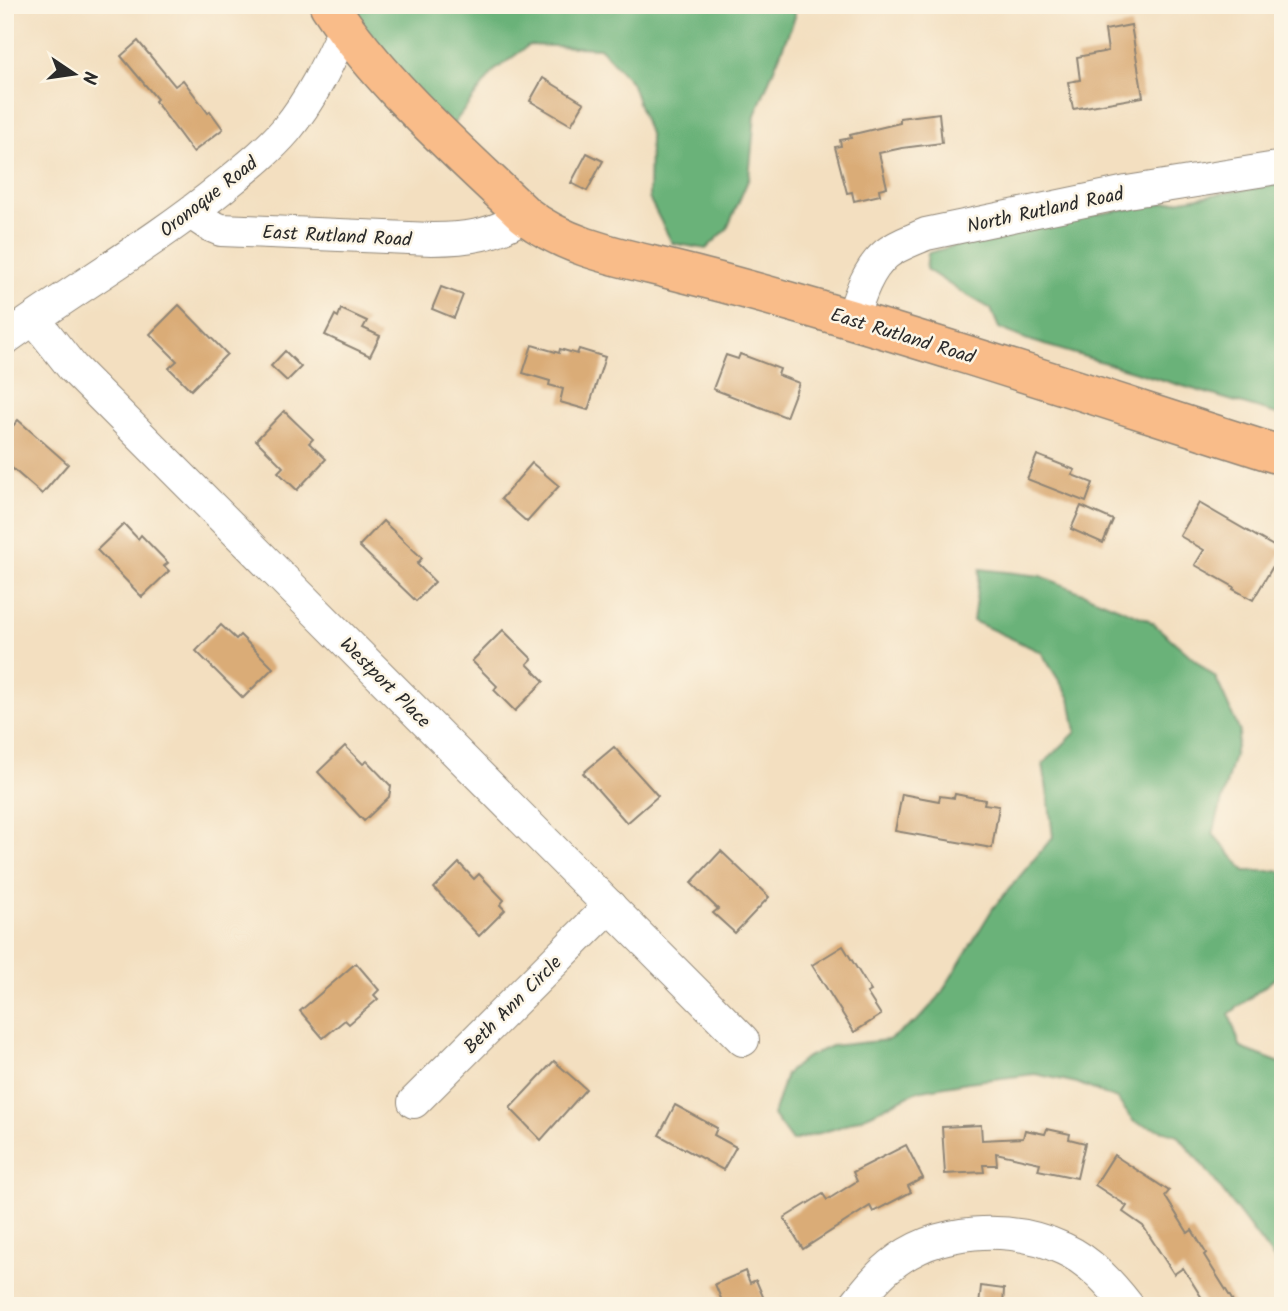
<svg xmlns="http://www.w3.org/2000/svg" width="1288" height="1311" font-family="Kalam,sans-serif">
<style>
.forest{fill:#6ab279;stroke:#4a6e52;stroke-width:2}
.building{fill:#daac77}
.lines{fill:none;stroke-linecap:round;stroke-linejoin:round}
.minor-casing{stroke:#8f8576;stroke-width:34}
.major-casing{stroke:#8f8576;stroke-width:41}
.minor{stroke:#fff;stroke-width:32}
.major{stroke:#f9bc89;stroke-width:38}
.labels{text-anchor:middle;stroke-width:5;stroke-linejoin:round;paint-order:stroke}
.street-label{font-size:19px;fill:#2b2b2b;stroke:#fcf5e5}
</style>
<rect width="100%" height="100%" fill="#fcf5e5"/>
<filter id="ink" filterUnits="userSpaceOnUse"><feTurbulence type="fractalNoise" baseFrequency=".0143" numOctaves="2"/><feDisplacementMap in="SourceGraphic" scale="14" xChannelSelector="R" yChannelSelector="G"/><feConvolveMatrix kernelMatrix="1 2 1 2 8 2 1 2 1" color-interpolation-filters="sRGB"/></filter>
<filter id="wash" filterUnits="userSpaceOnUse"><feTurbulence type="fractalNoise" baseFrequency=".00686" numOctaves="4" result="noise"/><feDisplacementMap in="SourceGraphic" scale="28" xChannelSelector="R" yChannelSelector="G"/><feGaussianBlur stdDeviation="1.57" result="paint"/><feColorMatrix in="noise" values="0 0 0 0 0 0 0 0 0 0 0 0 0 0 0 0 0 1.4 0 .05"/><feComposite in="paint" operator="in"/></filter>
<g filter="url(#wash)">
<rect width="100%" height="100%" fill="#f3dfc0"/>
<g class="forest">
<polygon points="333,5 795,5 795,17 755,115 749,178 727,229 706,249 672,243 649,198 650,137 631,82 600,48 529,45 494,71 451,127"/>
<polygon points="1283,183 1283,416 1025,339 999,328 991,309 958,290 926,269 928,253 1028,226"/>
<polygon points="980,569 1041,576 1149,620 1216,678 1240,732 1213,834 1245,871 1283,871 1283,972 1229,1014 1241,1048 1283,1064 1283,1271 1205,1168 1178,1135 1134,1122 1117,1099 1077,1083 1035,1074 968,1082 917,1091 871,1114 837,1128 792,1141 773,1115 786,1074 805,1058 831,1046 888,1040 918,1020 939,997 993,908 1053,837 1049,803 1043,764 1076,732 1070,698 1041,652 973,621"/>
</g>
<g id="blocks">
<g class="building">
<polygon points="1131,25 1143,97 1073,109 1068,82 1080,80 1077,57 1108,51 1105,30"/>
<polygon points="138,41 175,86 183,80 208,113 210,111 223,129 193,152 155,101 157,99 121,56"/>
<polygon points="543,78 584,103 571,125 530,101"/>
<polygon points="939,113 942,143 902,148 879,153 887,187 879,189 880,195 854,201 852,192 847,193 835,147 841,146 840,140 851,138 850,135 900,123 900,118"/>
<polygon points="587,153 603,161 587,191 571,183"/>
<polygon points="441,287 463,295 454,318 432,309"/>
<polygon points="179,305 227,354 191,390 169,368 177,361 150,334"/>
<polygon points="341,309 367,321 363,328 380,336 370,356 325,335 335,315 338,317"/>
<polygon points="532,345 559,353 560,349 577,354 579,349 605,357 588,410 560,402 563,389 549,385 550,381 523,373"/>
<polygon points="285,351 301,367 287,381 271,366"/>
<polygon points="740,354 780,369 778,375 799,383 786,417 713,389 726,355 738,359"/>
<polygon points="284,411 313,439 309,443 326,459 297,490 278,472 283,467 256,440"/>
<polygon points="18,420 68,464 42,494 5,462 5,435"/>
<polygon points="1037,455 1075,470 1072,475 1093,483 1086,502 1027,479"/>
<polygon points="532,463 559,486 527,522 501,499"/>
<polygon points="1199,503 1282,551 1253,600 1233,589 1234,587 1195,565 1204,550 1180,536"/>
<polygon points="1081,506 1113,520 1103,543 1071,529"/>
<polygon points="383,521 422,558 417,564 435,582 416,601 359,546"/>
<polygon points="124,524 138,539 141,535 168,563 164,566 169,571 142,597 97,550"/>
<polygon points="221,625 236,639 240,635 273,668 243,698 196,651"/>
<polygon points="503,630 532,659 527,664 544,681 515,711 494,690 497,686 472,661"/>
<polygon points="345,746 363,764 367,761 391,786 389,797 364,821 318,772"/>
<polygon points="614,747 658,796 627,823 583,773"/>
<polygon points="902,794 939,801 940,796 954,798 955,794 985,800 984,804 999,806 992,848 895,831"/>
<polygon points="721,851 769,897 735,933 713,913 718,909 691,883"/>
<polygon points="459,863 474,879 479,874 504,900 500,905 505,910 479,936 434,888"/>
<polygon points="843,946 871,991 867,993 881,1015 854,1032 812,965"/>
<polygon points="356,963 379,990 374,995 378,999 349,1024 345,1020 323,1038 300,1011"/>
<polygon points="554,1061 586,1089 541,1140 510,1108"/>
<polygon points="675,1105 717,1128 714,1135 736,1147 723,1170 659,1135"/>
<polygon points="981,1125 982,1140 1023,1138 1025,1130 1045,1134 1047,1129 1070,1134 1069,1139 1085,1143 1077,1178 1038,1170 1040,1163 996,1153 997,1165 983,1165 984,1172 945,1174 942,1127"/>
<polygon points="906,1145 923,1178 908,1186 911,1192 873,1212 870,1206 803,1249 784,1218 823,1194 827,1200 857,1181 853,1172"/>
<polygon points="1114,1155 1169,1191 1165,1196 1188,1233 1192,1230 1206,1253 1204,1255 1236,1306 1207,1306 1183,1268 1174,1274 1143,1226 1123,1212 1127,1206 1095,1185"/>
<polygon points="745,1271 750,1283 756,1280 767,1306 724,1306 715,1284"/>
<polygon points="981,1286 1004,1289 1003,1306 979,1306"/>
</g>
</g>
</g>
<g filter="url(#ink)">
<use href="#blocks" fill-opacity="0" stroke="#8f8576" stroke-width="2"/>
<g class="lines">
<defs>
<g id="minor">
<path d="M 191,213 L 209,225 L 221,230 L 432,239 C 468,239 495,235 525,215"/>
<polyline points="34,319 72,367 743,1040"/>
<path d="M 852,319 C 859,297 867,270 886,254 C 897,245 913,240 926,234 L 1127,192 L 1283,167"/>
<path d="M 5,339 C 77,287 154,243 223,187 C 245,169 268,151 286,130 C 311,100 328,64 344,29"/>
<polyline points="414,1102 610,906"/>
<path d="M 854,1306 C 865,1292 876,1277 890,1266 C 936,1227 1011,1224 1064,1249 C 1090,1261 1110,1283 1128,1306"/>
</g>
<path id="major" d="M 329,5 C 380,83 458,151 525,215 C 565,247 619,257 668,269 C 709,279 750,290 791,302 C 956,349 1119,404 1283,456"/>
</defs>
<use href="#minor" class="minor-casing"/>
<use href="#major" class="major-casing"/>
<use href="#minor" class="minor"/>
<use href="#major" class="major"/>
</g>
</g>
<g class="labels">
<g class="street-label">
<text transform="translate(208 196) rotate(-38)" y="7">Oronoque Road</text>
<text transform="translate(1045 209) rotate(-12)" y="7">North Rutland Road</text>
<text transform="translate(337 235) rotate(3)" y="7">East Rutland Road</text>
<text transform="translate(903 335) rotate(17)" y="7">East Rutland Road</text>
<text transform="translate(386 682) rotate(45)" y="7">Westport Place</text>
<text transform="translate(512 1004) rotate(-45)" y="7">Beth Ann Circle</text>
</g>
</g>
<rect width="1288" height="1311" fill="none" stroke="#fcf5e5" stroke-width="28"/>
<g transform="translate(74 74) rotate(103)" stroke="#fcf5e5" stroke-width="5" paint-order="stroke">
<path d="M0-5L12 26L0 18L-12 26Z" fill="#2b2b2b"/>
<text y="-10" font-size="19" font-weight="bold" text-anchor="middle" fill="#2b2b2b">N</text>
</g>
</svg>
